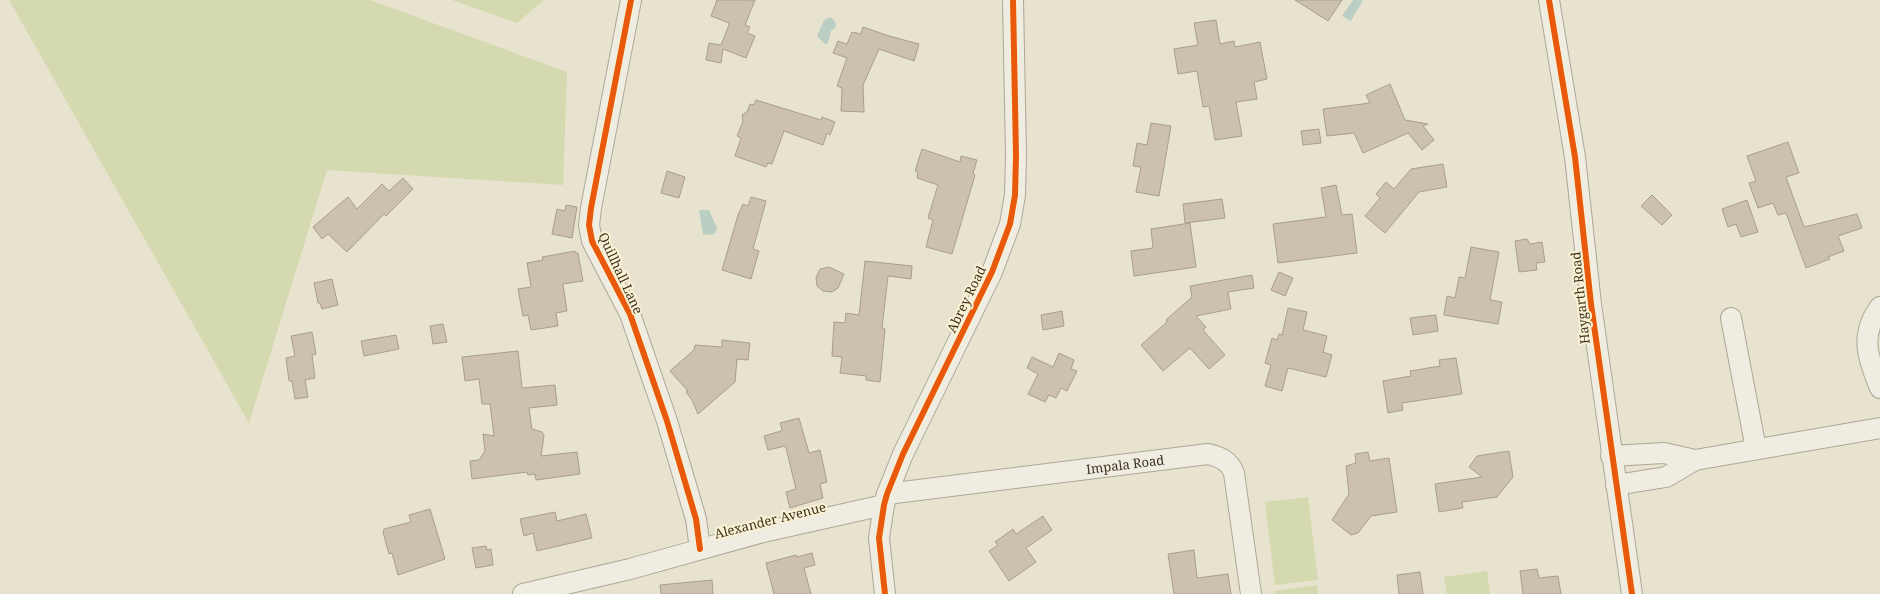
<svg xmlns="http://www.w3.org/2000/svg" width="1880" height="594" font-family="'Noto Serif',serif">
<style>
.green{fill:#d4d9af}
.water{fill:#bacec4}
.building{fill:#ccc1ae;stroke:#a99e8d}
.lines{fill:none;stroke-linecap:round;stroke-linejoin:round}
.minor-casing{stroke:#ada797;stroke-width:22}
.minor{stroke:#efece1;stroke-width:20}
.cycleway-casing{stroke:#f9f2d4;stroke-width:8}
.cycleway{stroke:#e8590c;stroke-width:6}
.labels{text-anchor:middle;stroke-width:4;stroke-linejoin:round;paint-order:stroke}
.street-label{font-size:13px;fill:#3d301d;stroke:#f9f2d4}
</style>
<rect width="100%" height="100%" fill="#e8e3ce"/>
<g class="green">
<polygon points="9,0 370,0 567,72 563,185 327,170 249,423"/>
<polygon points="452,0 544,0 517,23"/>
<polygon points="1308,497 1318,580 1275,585 1265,502"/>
<polygon points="1487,571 1490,594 1447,594 1444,577"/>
<polygon points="1317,585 1318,594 1275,594 1275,591"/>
</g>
<g class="water">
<polygon points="1353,0 1363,0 1351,21 1342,16"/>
<polygon points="830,17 835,21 836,27 831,31 828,43 825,44 817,36 824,20"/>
<polygon points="699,210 709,210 717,228 715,234 703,235"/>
</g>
<g class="building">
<polygon points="717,0 755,0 745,25 750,27 747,33 755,36 746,58 723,49 721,63 706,60 709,43 721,45 729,25 729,23 711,16"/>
<polygon points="1295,0 1342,0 1328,21"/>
<polygon points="1216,20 1220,44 1234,41 1235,47 1260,42 1267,79 1254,82 1257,99 1236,102 1242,136 1215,140 1209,106 1203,107 1197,71 1178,74 1174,49 1198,45 1194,23"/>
<polygon points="863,27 889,36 919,44 914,61 879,49 863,85 864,112 841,111 842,88 837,86 847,58 833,53 838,41 847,44 852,32 861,34"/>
<polygon points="1390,84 1405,120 1428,124 1423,126 1434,140 1422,150 1408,133 1363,153 1354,133 1327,136 1323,109 1370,103 1366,95"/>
<polygon points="756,100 821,120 822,117 835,122 830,135 827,133 823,145 784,131 772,164 768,163 766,167 735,156 741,138 737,136 743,121 742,115 747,112 750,104 754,105"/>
<polygon points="1151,123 1171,126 1159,196 1136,192 1141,167 1133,166 1137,143 1147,145"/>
<polygon points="1319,129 1321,143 1303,145 1301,131"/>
<polygon points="1788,142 1799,173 1786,177 1804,227 1857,214 1862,228 1838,236 1844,251 1828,257 1830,259 1806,268 1786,213 1778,215 1773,203 1758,208 1749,183 1756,181 1747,156"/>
<polygon points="922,149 960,162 961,156 977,160 973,173 975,175 952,254 926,247 933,220 928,218 938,185 917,178 918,172 915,171"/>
<polygon points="1443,164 1447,187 1419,192 1385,233 1365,216 1380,198 1376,194 1386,182 1394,189 1411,169"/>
<polygon points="667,171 685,177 679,198 661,193"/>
<polygon points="403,178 413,189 386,216 384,214 347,252 328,234 322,239 313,227 348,197 357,209 382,184 389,191"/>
<polygon points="1336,185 1342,215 1352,214 1357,253 1278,263 1273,224 1326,217 1321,188"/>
<polygon points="1652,195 1672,215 1662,225 1641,206"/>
<polygon points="751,197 766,201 753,249 759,251 751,279 722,270 738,215 743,204 748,206"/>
<polygon points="1222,199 1225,218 1185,223 1183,204"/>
<polygon points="1747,200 1758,232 1741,237 1736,224 1728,227 1722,209"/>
<polygon points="566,205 577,207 572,238 552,234 557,209 565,211"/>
<polygon points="1190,223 1196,267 1134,276 1131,251 1153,248 1151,229"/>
<polygon points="1527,239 1530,244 1542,242 1545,262 1536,263 1537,270 1519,272 1515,241"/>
<polygon points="1471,247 1499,252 1490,300 1502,302 1498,324 1444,315 1447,296 1455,298 1459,277 1465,278"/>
<polygon points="575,251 575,253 578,253 583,281 563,284 567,311 556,313 558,326 531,330 528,315 523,316 518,289 531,287 527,263 543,260 542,257"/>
<polygon points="865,261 912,266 911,279 888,276 882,328 885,329 880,382 866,380 866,376 840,373 842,357 832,356 834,322 845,323 846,313 859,315"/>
<polygon points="829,267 844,274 838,288 832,292 823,291 817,286 816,278 820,269"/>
<polygon points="1279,272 1293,278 1285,296 1271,290"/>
<polygon points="1252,275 1254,288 1228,292 1231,309 1196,316 1206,327 1203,330 1225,355 1209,369 1190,348 1163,371 1141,345 1167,322 1166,320 1192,297 1190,286"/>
<polygon points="332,279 338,305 322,309 320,303 318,303 314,283"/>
<polygon points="1288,308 1307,312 1303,330 1327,336 1323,352 1332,355 1326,377 1288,368 1282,391 1265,386 1271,365 1265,363 1272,338 1277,340 1279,334 1282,335"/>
<polygon points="1062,311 1064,326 1043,330 1041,315"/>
<polygon points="1436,315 1438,331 1413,335 1410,318"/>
<polygon points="443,324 447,342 433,344 430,326"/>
<polygon points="312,332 316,354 312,355 315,378 305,380 308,397 295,399 292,381 289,381 286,358 295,356 291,336"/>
<polygon points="396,335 399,349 364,356 361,341"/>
<polygon points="722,340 750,343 748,360 737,359 735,382 698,414 692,400 686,392 688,391 670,371 694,350 695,345 722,347"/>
<polygon points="518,351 522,388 555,385 557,405 529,408 532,429 542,432 544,436 541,456 577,452 580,474 536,480 535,474 528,475 527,472 472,479 470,461 479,460 485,451 483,434 494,436 490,404 482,404 479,379 465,381 462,357"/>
<polygon points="1059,353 1074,360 1071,369 1077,371 1067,391 1061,388 1056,398 1049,395 1045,402 1028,394 1038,374 1027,368 1032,357 1053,367"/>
<polygon points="1456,358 1462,394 1402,403 1403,410 1388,413 1383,381 1411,376 1410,371 1440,366 1439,360"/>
<polygon points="799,418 809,453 820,450 827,482 820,484 823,498 790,508 786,492 796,489 786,448 785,446 768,450 764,436 781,431 782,429 780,423"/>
<polygon points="1509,451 1513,477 1497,497 1462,502 1463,508 1439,512 1435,484 1482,477 1469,467 1477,456"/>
<polygon points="1368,452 1370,461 1389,458 1397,512 1371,516 1358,533 1351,535 1332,520 1349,494 1346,466 1356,463 1355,454"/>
<polygon points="430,509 445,559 398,575 392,553 389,554 383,532 384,529 411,522 409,515"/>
<polygon points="555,512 557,521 586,514 592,538 537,551 533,533 524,536 520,519"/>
<polygon points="1043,516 1052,530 1026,548 1036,562 1009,581 989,551 998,545 995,542 1013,529 1016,534"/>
<polygon points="486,546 487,550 491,549 493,565 476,568 472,548"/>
<polygon points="1194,550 1197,578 1228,574 1231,594 1174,594 1168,554"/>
<polygon points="812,553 815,565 804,568 811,594 774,594 766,563 796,555 797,557"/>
<polygon points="1537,569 1539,578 1558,576 1561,594 1523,594 1520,571"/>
<polygon points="1420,572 1423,594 1399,594 1397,575"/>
<polygon points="712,580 713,594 661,594 660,585"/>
</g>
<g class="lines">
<defs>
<g id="minor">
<polyline points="631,0 591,208 589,225 592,241 630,314 667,421 696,519 700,549"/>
<polyline points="1549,0 1575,157 1591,304 1632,594"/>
<path d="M 1880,307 C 1859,335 1868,359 1880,388"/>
<polyline points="1731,318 1756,449"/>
<polyline points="1611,456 1664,453 1695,460"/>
<polyline points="1616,485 1666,477 1695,460 1880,428"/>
<path id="s1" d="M 887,494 L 1208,454 C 1221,457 1229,461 1234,473 L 1251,594"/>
<polyline points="523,594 630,569 763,532 884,505"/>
<polyline points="885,594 879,538 884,505 887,494 903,454 992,272 1010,224 1015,195 1016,155 1013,0"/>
</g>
</defs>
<use href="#minor" class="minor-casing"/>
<use href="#minor" class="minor"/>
<defs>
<g id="cycleway">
<polyline points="631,0 591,208 589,225 592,241 630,314 667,421 696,519 700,549"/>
<polyline points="1549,0 1575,157 1591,304 1632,594"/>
<polyline points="885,594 879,538 884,505 887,494 903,454 992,272 1010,224 1015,195 1016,155 1013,0"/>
</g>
</defs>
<use href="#cycleway" class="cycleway-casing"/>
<use href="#cycleway" class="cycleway"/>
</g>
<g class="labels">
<g class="street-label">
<text transform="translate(621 273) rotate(65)" y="5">Quillhall Lane</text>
<text transform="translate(1580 298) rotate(-96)" y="5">Haygarth Road</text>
<text transform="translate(966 299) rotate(-64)" y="5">Abrey Road</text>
<text dy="5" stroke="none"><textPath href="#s1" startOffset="240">Impala Road</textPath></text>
<text transform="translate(770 520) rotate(-14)" y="5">Alexander Avenue</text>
</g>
</g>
</svg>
